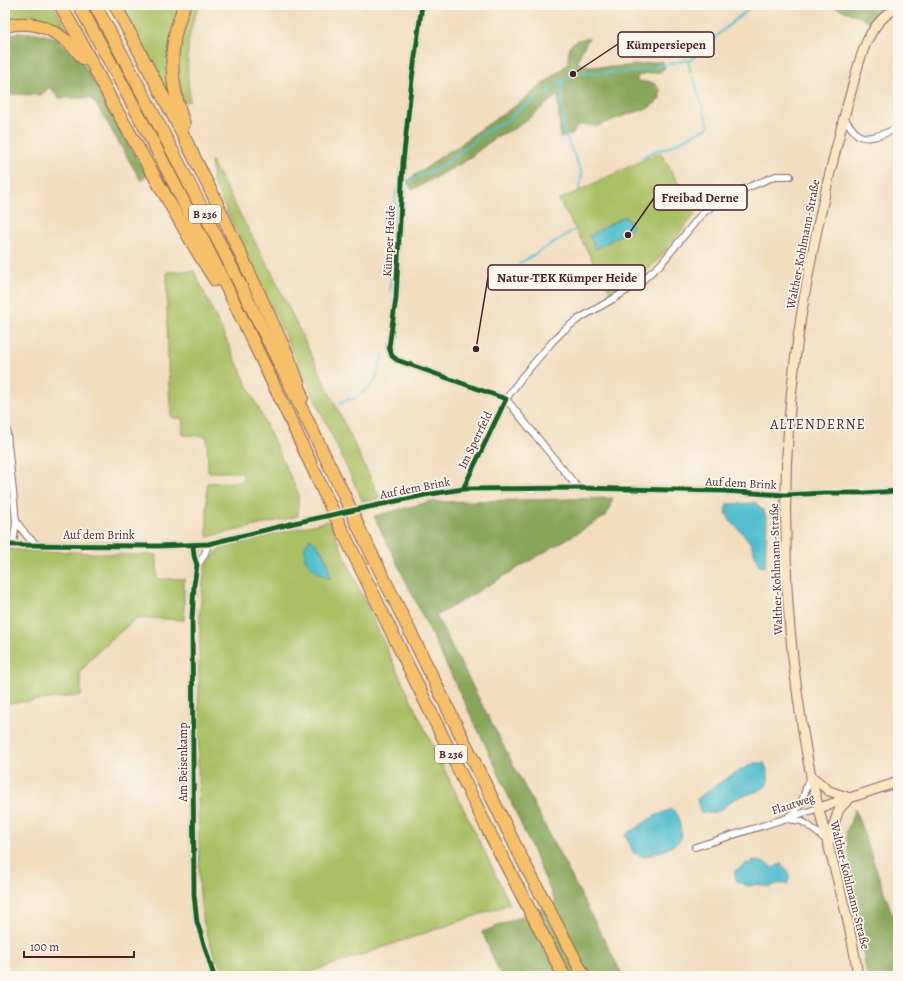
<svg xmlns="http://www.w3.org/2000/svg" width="903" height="981" font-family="Alegreya,serif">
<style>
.green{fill:#aac065;stroke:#7a7048}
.forest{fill:#87a65a;stroke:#686242}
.water{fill:#52becd;stroke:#4e6e7c}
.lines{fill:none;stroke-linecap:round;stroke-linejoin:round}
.stream{stroke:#52becd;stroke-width:2}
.street-casing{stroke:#85625f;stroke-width:8}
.secondary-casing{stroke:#85625f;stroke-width:11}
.highway-casing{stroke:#85625f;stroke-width:14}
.street{stroke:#fff;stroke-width:6}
.secondary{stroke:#fbe6c4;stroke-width:9}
.highway{stroke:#f6c06b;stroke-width:12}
.highway-bridge-casing{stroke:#85625f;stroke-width:14;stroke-linecap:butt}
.highway-bridge{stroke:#f6c06b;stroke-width:12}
.cycleway-casing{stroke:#fbf7ec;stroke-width:8}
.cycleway{stroke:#1b5e20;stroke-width:5}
.labels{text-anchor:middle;stroke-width:3.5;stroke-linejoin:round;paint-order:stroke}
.shield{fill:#fbf7ec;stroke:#7f6065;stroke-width:1}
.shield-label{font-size:11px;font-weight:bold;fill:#4a1f2b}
.street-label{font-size:12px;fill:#4a1f2b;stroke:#fbf7ec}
.quarter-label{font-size:14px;letter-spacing:1px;fill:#4a1f2b;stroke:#fbf7ec}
.leader{fill:none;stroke:#4a1f2b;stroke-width:1.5}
.callout-dot{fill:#4a1f2b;stroke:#fbf7ec;stroke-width:1.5}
.callout{fill:#fbf7ec;stroke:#4a1f2b;stroke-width:1.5}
.callout-label{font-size:13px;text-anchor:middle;font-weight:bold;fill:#4a1f2b}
</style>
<rect width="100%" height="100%" fill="#fbf7ec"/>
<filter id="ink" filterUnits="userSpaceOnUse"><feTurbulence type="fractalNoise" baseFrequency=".025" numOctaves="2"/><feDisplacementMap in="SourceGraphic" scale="8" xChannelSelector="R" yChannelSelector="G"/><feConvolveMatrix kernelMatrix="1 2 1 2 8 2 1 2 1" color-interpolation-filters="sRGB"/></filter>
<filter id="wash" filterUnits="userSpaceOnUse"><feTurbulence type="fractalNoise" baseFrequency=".012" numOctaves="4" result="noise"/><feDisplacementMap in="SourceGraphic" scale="16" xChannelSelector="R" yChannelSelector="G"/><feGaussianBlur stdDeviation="0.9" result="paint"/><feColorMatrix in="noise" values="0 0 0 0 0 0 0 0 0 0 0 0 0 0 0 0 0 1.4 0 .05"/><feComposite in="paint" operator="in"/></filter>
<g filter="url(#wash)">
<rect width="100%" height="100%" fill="#f2ddbf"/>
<g class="green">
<path d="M 5,5 L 53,5 L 70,34 C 57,27 43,18 28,19 C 20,19 12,20 5,21 Z"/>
<polygon points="121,5 180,5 173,102"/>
<path d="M 190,5 L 200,5 C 184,35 187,69 190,101 L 182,103 C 179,82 178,60 181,38 C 183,27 187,16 190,5 Z"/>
<polygon points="660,152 696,213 660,257 641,277 612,295 559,200"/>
<polygon points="211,160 274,277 380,498 363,502 213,182"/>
<path d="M 194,271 L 298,493 L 298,516 L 207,537 L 207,483 L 243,482 L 242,472 L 208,472 L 207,436 L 183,435 L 182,420 L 181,418 L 171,418 C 167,370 167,321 167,272 Z"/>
<path d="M 329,521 C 385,650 448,777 510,904 L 299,976 L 220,976 L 202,917 L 199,882 L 198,743 L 200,608 L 205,566 L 219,550 L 236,543 Z"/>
<polygon points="5,549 133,555 157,555 157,579 184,579 184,620 148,618 135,619 92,657 80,673 82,695 5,704"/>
</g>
<g class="forest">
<polygon points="834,5 886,5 870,21 835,7"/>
<polygon points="18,33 36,33 56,38 83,63 147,176 141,181 98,107 91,98 59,98 50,87 41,95 5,94 5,36"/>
<path d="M 589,38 L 581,52 L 578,63 C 606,71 635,65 663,61 L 665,68 L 660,72 L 643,74 L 637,77 L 637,81 L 654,83 L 660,89 L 660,99 L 649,108 L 623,116 L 597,126 L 577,125 L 574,133 L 560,138 L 558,95 L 516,128 L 496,137 L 464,162 L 412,190 L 407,181 L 430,165 L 447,152 L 455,149 L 471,136 L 518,104 L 568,64 L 569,46 L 577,40 Z"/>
<polygon points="613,498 606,516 436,616 623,976 501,976 482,932 556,903 493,761 374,516 429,502"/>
<polygon points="855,809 898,931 898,976 867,976 859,930 846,833"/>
</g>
<g class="water">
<polygon points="625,216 633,228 596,249 589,236"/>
<path d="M 756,503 L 763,510 L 767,519 L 765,567 L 759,566 C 756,559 754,549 750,543 C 744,531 720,518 727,504 Z"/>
<path d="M 310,538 C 324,552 329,559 330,579 L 317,572 L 305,560 L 305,546 Z"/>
<path d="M 755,763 L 764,763 C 767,769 770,777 767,784 C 764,792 744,794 737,798 C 729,801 724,809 716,812 C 711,814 706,813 701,812 L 698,804 L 697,799 C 715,786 734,772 755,763 Z"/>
<polygon points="672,809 678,815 682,837 677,843 667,849 644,857 634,853 625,835 655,816"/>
<path d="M 753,860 L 765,863 L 773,868 L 781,864 C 788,869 792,876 787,884 L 776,884 L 770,887 L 757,884 L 750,886 L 745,885 L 737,881 L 735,876 L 735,871 L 747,863 L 751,864 Z"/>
</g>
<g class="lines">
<g class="stream">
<polyline points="688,61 691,73"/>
<polyline points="563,81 562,104 564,132 582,174 579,190"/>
<polyline points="641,158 657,150 665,149 709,127 693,77"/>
<polyline points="408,183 418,176 437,169 445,164 459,154 466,147 489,130 499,124 509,120 517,111 532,102 540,94 548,94 551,88 573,74 632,72 687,60 688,61 690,61 708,43 714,39 723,30 754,5"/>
<polyline points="519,264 574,230"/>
<polyline points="390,293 396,191 398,190"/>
<polyline points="339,404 349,399 354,399 371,386 376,379 383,354"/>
</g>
</g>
</g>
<g filter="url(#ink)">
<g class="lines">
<defs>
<g id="street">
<polyline points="422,5 412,79 403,162 396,298 389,347 392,356 397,360 506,399 578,488"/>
<path d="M 844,118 C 848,123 853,131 858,135 C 869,142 887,132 898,128"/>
<polyline points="5,415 16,521 13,545 158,546 208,544 294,523 425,495 463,489 578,488 723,491 785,495 825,493 864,493 898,491"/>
<polyline points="463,489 506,399 522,377 552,342 564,330 577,320 613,299 641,282 647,276 660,265 700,216 717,202 751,186 776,176 790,176"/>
<polyline points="16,521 27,536 37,545"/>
<polyline points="193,545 194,556 197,565 194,585 192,620 194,895 197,922 214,976"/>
<path d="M 197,565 C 203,559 206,553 208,544"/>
<path d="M 789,816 C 794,812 800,808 802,801 C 806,792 805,785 811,776"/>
<polyline points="788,819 801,821 808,825 826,840"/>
<polyline points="695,847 819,808"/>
</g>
<g id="secondary">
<polyline points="811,776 829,791 850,798"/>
<polyline points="819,808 898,782"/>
<polyline points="828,843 838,812 841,807 849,799"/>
<path d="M 858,976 C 848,903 822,834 808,761 C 798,704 790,645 787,587 C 786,569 786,551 786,532 C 785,495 786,459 789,422 C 796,327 814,233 838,141 C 842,125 846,109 851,92 C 859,63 866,22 898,8"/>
</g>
<g id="highway">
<polyline points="60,5 79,38 113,104 197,251 215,280"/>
<path d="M 79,5 C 168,166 251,332 327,499"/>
<path d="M 95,5 C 183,166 263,330 344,495"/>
<polyline points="115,5 175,119 213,195 288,356 299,385 302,398"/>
<path d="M 5,26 C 39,18 63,33 83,58"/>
<path d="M 184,124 C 174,96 169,65 175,35 C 177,25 181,15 184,5"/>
<polyline points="358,526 523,861 584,976"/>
<polyline points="342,530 487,828 564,976"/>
</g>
</defs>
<use href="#street" class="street-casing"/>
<use href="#secondary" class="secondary-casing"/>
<use href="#highway" class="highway-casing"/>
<use href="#street" class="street"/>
<use href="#secondary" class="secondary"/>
<use href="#highway" class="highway"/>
<defs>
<g id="highway-bridge">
<polyline points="344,495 358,526"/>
<polyline points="327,499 342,530"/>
</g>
</defs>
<use href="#highway-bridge" class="highway-bridge-casing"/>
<use href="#highway-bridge" class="highway-bridge"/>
<defs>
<g id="cycleway">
<polyline points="422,5 412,79 403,162 396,298 389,347 392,356 397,360 506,399 463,489"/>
<polyline points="5,545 158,546 208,544 294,523 425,495 463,489 578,488 723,491 785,495 825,493 864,493 898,491"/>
<polyline points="193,545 194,556 197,565 194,585 192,620 194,895 197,922 214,976"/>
</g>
</defs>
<use href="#cycleway" class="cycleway-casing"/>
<use href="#cycleway" class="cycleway"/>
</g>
</g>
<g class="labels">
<g class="shield">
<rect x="189" y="205" width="32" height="18" rx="3"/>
<rect x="435" y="745" width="32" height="18" rx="3"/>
</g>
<g class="shield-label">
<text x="205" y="218">B 236</text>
<text x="451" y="758">B 236</text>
</g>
<g class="street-label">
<text transform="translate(389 241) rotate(-87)" y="4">Kümper Heide</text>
<text transform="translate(803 244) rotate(-79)" y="4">Walther-Kohlmann-Straße</text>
<text transform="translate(475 440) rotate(-64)" y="4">Im Sperrfeld</text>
<text transform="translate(741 483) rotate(3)" y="4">Auf dem Brink</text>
<text transform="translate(415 488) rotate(-11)" y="4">Auf dem Brink</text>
<text x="99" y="539">Auf dem Brink</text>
<text transform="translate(776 569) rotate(-92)" y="4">Walther-Kohlmann-Straße</text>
<text transform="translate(183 762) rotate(-90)" y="4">Am Beisenkamp</text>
<text transform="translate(793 804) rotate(-18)" y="4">Flautweg</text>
<text transform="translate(850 885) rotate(76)" y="4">Walther-Kohlmann-Straße</text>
</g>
<g class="quarter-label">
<text x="818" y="429">ALTENDERNE</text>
</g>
</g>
<path class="leader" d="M573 74L618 44M628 235L654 198M476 349L488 277"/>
<g class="callout-dot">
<circle cx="573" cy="74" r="4"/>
<circle cx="628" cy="235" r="4"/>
<circle cx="476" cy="349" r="4"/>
</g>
<g class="callout">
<rect x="618" y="32" width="96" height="25" rx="4"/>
<rect x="654" y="185" width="93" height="25" rx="4"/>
<rect x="488" y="265" width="157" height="25" rx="4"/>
</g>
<g class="callout-label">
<text x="666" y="49">Kümpersiepen</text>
<text x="700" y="202">Freibad Derne</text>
<text x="567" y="282">Natur-TEK Kümper Heide</text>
</g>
<rect width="903" height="981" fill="none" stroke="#fbf7ec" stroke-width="20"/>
<path d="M24 951v6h110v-6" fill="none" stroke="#4a1f2b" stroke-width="2"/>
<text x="30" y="951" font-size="12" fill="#4a1f2b" stroke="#fbf7ec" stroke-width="3" paint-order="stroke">100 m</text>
</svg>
